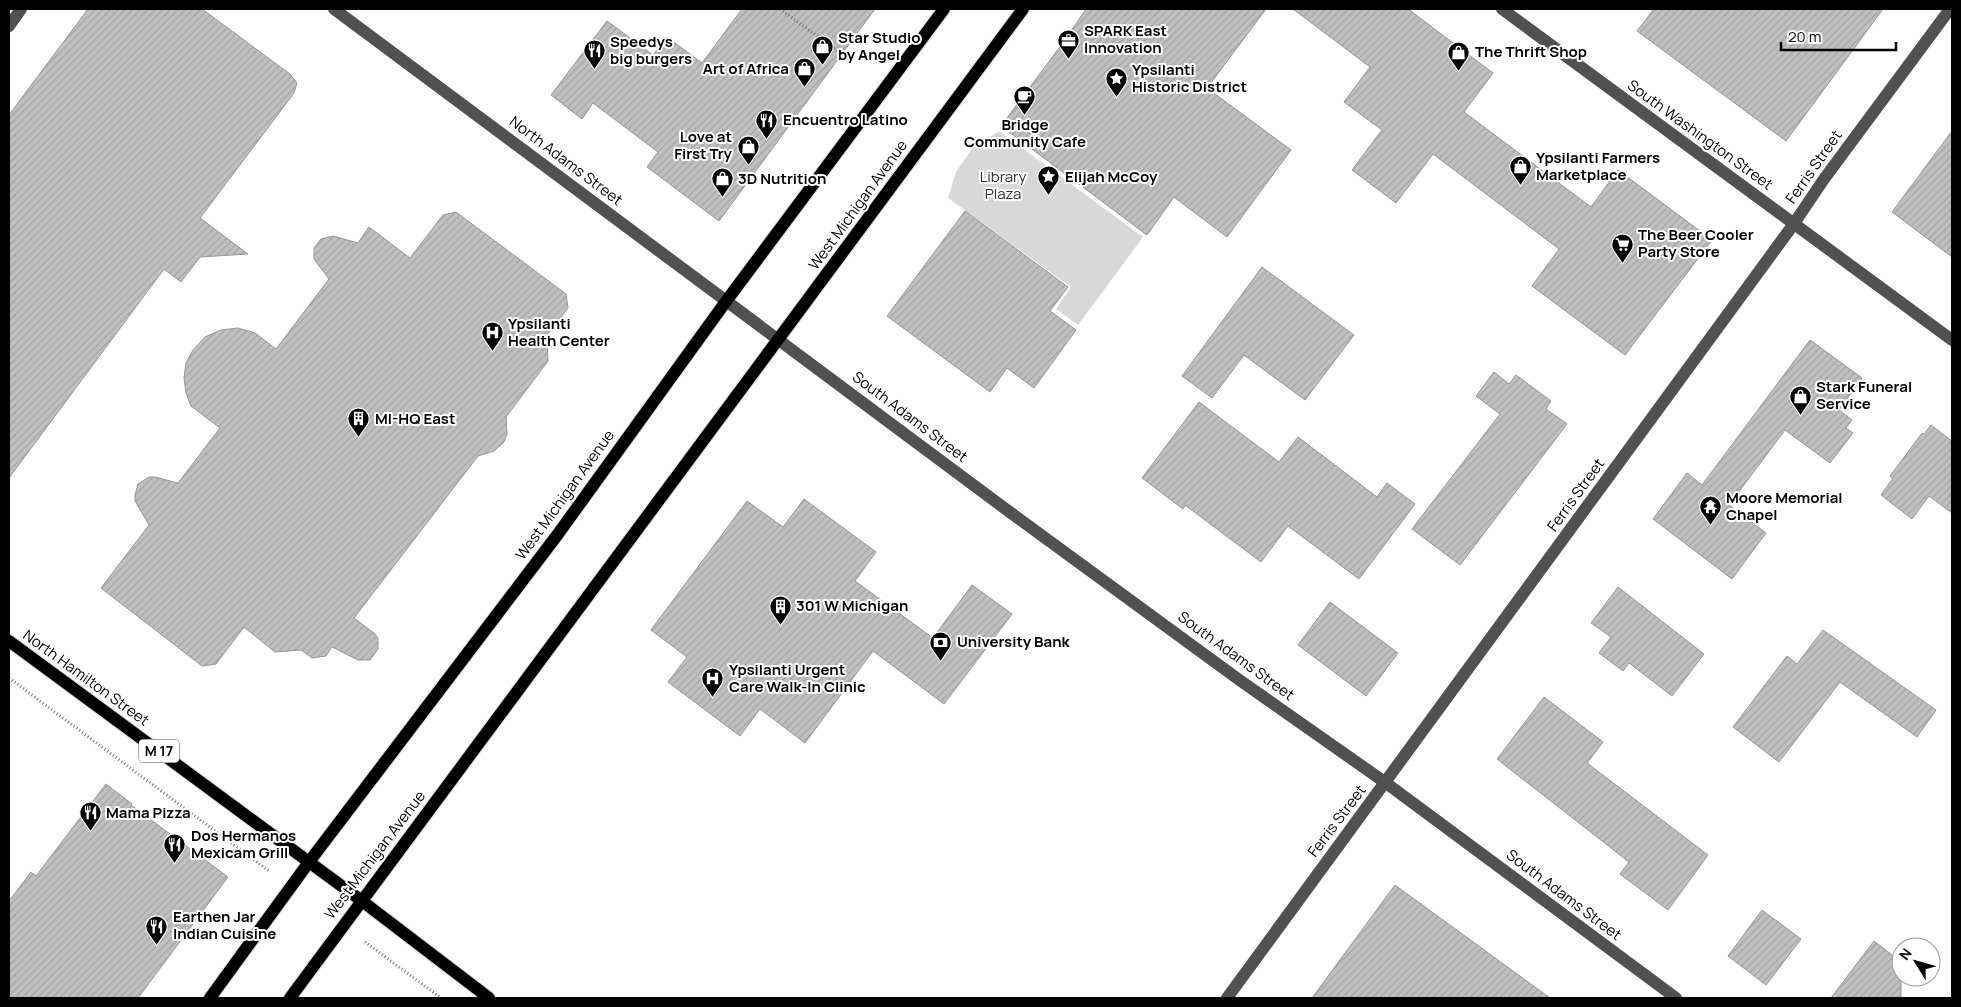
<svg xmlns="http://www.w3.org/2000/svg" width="1961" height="1007" font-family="Manrope,sans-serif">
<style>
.green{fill:#d8d8d8}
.building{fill:url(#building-hatch);stroke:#959595}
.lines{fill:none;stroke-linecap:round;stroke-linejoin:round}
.major-casing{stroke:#dbdbdb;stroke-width:14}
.path{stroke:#737373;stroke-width:3;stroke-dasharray:1 2.5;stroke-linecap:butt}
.minor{stroke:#515151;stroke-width:12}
.major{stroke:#000;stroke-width:12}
.labels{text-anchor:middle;stroke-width:4;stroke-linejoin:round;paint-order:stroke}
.shield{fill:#fff;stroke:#4c4c4c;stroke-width:1}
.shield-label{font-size:14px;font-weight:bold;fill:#000}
.poi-label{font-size:15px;font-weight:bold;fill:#000;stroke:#fff;text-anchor:start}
.street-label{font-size:15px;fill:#000;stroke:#fff}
.park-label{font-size:15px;fill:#2f2f2f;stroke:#fff}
</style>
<defs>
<pattern id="building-hatch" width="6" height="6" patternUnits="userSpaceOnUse" patternTransform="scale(1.25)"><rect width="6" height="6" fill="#c0c0c0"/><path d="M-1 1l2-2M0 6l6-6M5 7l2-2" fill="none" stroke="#a3a3a3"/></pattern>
</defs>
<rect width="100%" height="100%" fill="#fff"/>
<polygon class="green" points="999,131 1143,237 1078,325 1056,309 1071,287 948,198 956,172 972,149"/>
<g class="building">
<polygon points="88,9 202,9 290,74 297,83 294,93 200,218 248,254 200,257 181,282 164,269 9,478 9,115"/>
<polygon points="742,9 875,9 719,221 647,167 658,152 593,103 582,119 551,95 607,21 653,55 667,37 702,63"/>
<polygon points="1086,9 1266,9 1207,88 1291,150 1227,237 1174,197 1147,235 1001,126 1065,40"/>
<polygon points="1293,9 1408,9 1493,73 1464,112 1591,207 1618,170 1712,240 1625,355 1532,286 1559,249 1433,154 1396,203 1352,170 1382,130 1344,102 1370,67"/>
<polygon points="1654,9 1883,9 1786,141 1637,31"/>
<polygon points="1952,131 1952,257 1892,212"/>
<polygon points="965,211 1068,287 1050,311 1076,330 1034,388 1007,368 990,392 887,316"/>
<polygon points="456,212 566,294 568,308 547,335 548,361 506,417 507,434 504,442 494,451 478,456 354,618 374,633 378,638 378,649 370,660 358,660 332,647 326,656 312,658 301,650 275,652 244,627 216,664 202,666 101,588 149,525 135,501 135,495 138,484 149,477 155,477 178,483 220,428 191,406 186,393 184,378 186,363 193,350 205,337 221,330 238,328 255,333 276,349 329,279 314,259 314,248 321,239 333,236 358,243 369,227 410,258 443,215"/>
<polygon points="1262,267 1354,335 1305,400 1244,355 1212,398 1182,376"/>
<polygon points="1810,340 1862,378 1839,410 1852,420 1846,428 1853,433 1830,463 1785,430 1729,505 1766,533 1732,579 1653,519 1687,473 1702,485"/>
<polygon points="1494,372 1509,384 1516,375 1551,401 1546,409 1567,424 1460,565 1412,529 1500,414 1476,396"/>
<polygon points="1199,402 1279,462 1298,437 1377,497 1387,483 1415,504 1359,579 1288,526 1261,562 1185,505 1183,509 1142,478"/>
<polygon points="1931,425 1952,441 1952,513 1929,496 1912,519 1881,495 1893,478 1890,476 1922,433 1924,434"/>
<polygon points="804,499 876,552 855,581 933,638 972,585 1012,614 944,704 873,651 805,743 760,709 740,736 668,682 687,657 651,630 747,501 783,527"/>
<polygon points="1618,587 1704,654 1672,696 1629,663 1623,671 1599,653 1611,637 1591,623"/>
<polygon points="1330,602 1398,653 1366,696 1298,645"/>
<polygon points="1823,630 1936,710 1917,737 1840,682 1779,762 1733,727 1787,656 1797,664"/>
<polygon points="1544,697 1603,742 1587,763 1708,855 1668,910 1620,874 1629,862 1497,759"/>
<polygon points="106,784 132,804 131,805 228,877 138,998 9,998 9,901 31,872 36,876"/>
<polygon points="1395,885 1550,998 1312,998"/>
<polygon points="1762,910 1801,939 1766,985 1728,956"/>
<polygon points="1874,941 1901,962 1901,998 1831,998"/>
</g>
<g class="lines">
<defs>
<g id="major">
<polyline points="9,641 362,901 489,998"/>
<polyline points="210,998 309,862 558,534 727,300 944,9"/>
<polyline points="290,998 1023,9"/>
</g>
</defs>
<use href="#major" class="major-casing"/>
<g class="path">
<polyline points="780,9 850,60"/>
<polyline points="9,678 269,871"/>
<polyline points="365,942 441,998"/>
</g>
<g class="minor">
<polyline points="334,9 1007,510 1238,679 1386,783 1676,998"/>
<polyline points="1502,9 1952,340"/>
<polyline points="9,26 21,9"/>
<polyline points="1227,998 1793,225 1824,179 1950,9"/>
</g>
<use href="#major" class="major"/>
</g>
<defs>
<symbol id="office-pin" viewBox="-11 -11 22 30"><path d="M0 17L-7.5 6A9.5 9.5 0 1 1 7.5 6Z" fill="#000" stroke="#fff"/><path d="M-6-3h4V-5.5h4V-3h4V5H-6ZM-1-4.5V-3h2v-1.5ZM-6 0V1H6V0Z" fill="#fff"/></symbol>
<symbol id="shop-pin" viewBox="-11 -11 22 30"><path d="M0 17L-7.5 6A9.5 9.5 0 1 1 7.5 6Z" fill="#000" stroke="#fff"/><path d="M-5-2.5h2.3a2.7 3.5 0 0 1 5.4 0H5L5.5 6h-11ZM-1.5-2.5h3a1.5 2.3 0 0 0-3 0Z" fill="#fff"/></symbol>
<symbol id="restaurant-pin" viewBox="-11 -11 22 30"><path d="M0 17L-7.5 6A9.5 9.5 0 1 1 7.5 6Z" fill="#000" stroke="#fff"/><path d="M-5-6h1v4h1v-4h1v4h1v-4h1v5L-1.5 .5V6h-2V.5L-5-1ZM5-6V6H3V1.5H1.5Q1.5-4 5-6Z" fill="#fff"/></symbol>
<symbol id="sight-pin" viewBox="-11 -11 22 30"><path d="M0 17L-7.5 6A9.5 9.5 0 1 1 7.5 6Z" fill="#000" stroke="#fff"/><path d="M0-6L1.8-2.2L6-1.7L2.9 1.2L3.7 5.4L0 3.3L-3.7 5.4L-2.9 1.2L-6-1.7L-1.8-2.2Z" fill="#fff"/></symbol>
<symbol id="cafe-pin" viewBox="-11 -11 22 30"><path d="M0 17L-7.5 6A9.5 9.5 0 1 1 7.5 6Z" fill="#000" stroke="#fff"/><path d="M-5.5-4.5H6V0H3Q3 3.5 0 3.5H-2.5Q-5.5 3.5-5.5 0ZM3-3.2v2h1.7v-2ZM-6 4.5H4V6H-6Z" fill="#fff"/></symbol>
<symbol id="supermarket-pin" viewBox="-11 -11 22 30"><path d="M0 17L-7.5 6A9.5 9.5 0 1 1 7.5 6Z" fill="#000" stroke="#fff"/><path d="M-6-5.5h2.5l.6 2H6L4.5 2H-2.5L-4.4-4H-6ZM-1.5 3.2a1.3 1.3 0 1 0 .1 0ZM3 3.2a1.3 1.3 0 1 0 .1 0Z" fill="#fff"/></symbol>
<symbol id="hospital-pin" viewBox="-11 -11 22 30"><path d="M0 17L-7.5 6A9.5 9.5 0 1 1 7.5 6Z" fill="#000" stroke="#fff"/><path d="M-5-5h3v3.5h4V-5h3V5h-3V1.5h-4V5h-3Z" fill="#fff"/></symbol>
<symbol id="building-pin" viewBox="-11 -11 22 30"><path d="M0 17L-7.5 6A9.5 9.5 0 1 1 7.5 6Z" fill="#000" stroke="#fff"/><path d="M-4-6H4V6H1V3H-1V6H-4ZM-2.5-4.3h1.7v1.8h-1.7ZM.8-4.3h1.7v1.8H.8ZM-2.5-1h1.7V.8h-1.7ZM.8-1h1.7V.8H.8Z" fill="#fff"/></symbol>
<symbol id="temple-pin" viewBox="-11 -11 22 30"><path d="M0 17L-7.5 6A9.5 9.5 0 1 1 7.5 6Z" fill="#000" stroke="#fff"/><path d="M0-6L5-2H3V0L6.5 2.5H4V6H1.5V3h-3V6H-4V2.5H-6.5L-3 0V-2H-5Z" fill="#fff"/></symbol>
<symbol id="bank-pin" viewBox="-11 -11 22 30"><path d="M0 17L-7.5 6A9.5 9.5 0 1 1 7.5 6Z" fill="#000" stroke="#fff"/><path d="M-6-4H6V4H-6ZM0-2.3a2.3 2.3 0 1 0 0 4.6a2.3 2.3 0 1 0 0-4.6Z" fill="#fff"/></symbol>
</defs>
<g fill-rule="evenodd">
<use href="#office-pin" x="1056" y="28" width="25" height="34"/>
<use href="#shop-pin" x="810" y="34" width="25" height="34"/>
<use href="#restaurant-pin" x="582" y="38" width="25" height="34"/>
<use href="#shop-pin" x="1446" y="40" width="25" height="34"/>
<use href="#shop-pin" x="792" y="56" width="25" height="34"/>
<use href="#sight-pin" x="1104" y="66" width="25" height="34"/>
<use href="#cafe-pin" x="1012" y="84" width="25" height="34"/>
<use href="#restaurant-pin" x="754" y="108" width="25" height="34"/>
<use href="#shop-pin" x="736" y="134" width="25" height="34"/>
<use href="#shop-pin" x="1508" y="154" width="25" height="34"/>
<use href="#sight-pin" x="1036" y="164" width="25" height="34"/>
<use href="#shop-pin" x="710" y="166" width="25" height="34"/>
<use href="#supermarket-pin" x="1610" y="232" width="25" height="34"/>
<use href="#hospital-pin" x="480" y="320" width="25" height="34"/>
<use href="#shop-pin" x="1788" y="384" width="25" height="34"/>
<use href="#building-pin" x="346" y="406" width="25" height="34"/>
<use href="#temple-pin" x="1698" y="494" width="25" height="34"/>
<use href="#building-pin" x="768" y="594" width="25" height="34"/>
<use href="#bank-pin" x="928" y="630" width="25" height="34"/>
<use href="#hospital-pin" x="700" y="666" width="25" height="34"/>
<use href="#restaurant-pin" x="78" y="800" width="25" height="34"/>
<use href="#restaurant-pin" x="162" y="832" width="25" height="34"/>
<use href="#restaurant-pin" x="144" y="914" width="25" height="34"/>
</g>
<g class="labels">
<rect class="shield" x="139" y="739.5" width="40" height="23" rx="4"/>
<g class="shield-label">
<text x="159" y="756">M 17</text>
</g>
<g class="poi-label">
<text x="1084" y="36">SPARK East<tspan x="1084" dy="17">Innovation</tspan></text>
<text x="838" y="43">Star Studio<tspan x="838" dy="17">by Angel</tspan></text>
<text x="610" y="47">Speedys<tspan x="610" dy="17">big burgers</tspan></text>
<text x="1475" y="57">The Thrift Shop</text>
<text x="789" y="74" text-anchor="end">Art of Africa</text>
<text x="1132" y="75">Ypsilanti<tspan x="1132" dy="17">Historic District</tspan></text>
<text x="783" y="125">Encuentro Latino</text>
<text x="1025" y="130" text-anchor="middle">Bridge<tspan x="1025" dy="17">Community Cafe</tspan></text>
<text x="732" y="142" text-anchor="end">Love at<tspan x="732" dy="17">First Try</tspan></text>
<text x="1536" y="163">Ypsilanti Farmers<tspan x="1536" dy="17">Marketplace</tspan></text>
<text x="1065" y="182">Elijah McCoy</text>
<text x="738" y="184">3D Nutrition</text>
<text x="1638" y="240">The Beer Cooler<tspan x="1638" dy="17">Party Store</tspan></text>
<text x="508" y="329">Ypsilanti<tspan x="508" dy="17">Health Center</tspan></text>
<text x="1816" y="392">Stark Funeral<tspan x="1816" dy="17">Service</tspan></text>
<text x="375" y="424">MI-HQ East</text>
<text x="1726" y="503">Moore Memorial<tspan x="1726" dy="17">Chapel</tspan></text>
<text x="796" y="611">301 W Michigan</text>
<text x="957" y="647">University Bank</text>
<text x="729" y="675">Ypsilanti Urgent<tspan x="729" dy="17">Care Walk-In Clinic</tspan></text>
<text x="106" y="818">Mama Pizza</text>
<text x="191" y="841">Dos Hermanos<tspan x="191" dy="17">Mexicam Grill</tspan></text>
<text x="173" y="922">Earthen Jar<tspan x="173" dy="17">Indian Cuisine</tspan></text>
</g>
<g class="street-label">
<text transform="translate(1700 135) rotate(36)" y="5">South Washington Street</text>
<text transform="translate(566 161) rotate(37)" y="5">North Adams Street</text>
<text transform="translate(1814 167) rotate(-55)" y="5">Ferris Street</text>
<text transform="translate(858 205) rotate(-54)" y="5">West Michigan Avenue</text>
<text transform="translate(910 417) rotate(37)" y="5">South Adams Street</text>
<text transform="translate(565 495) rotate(-54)" y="5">West Michigan Avenue</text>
<text transform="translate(1576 495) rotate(-54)" y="5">Ferris Street</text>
<text transform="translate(1236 656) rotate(36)" y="5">South Adams Street</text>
<text transform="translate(86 678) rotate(36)" y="5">North Hamilton Street</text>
<text transform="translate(1337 821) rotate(-53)" y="5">Ferris Street</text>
<text transform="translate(375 855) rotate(-53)" y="5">West Michigan Avenue</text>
<text transform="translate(1564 895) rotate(37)" y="5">South Adams Street</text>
</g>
<g class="park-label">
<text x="1003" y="182">Library<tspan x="1003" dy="17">Plaza</tspan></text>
</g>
</g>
<rect width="1961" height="1007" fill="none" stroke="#000000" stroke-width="20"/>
<g transform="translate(1916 962) rotate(307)"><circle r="24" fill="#ffffff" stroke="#999999"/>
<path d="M0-4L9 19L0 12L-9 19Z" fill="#000000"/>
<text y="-8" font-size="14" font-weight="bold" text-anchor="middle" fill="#000000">N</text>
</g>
<path d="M1781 42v8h115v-8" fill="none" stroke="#000000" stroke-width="2.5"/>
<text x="1788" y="42" font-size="15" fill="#000000" stroke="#ffffff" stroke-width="4" paint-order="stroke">20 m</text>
</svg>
